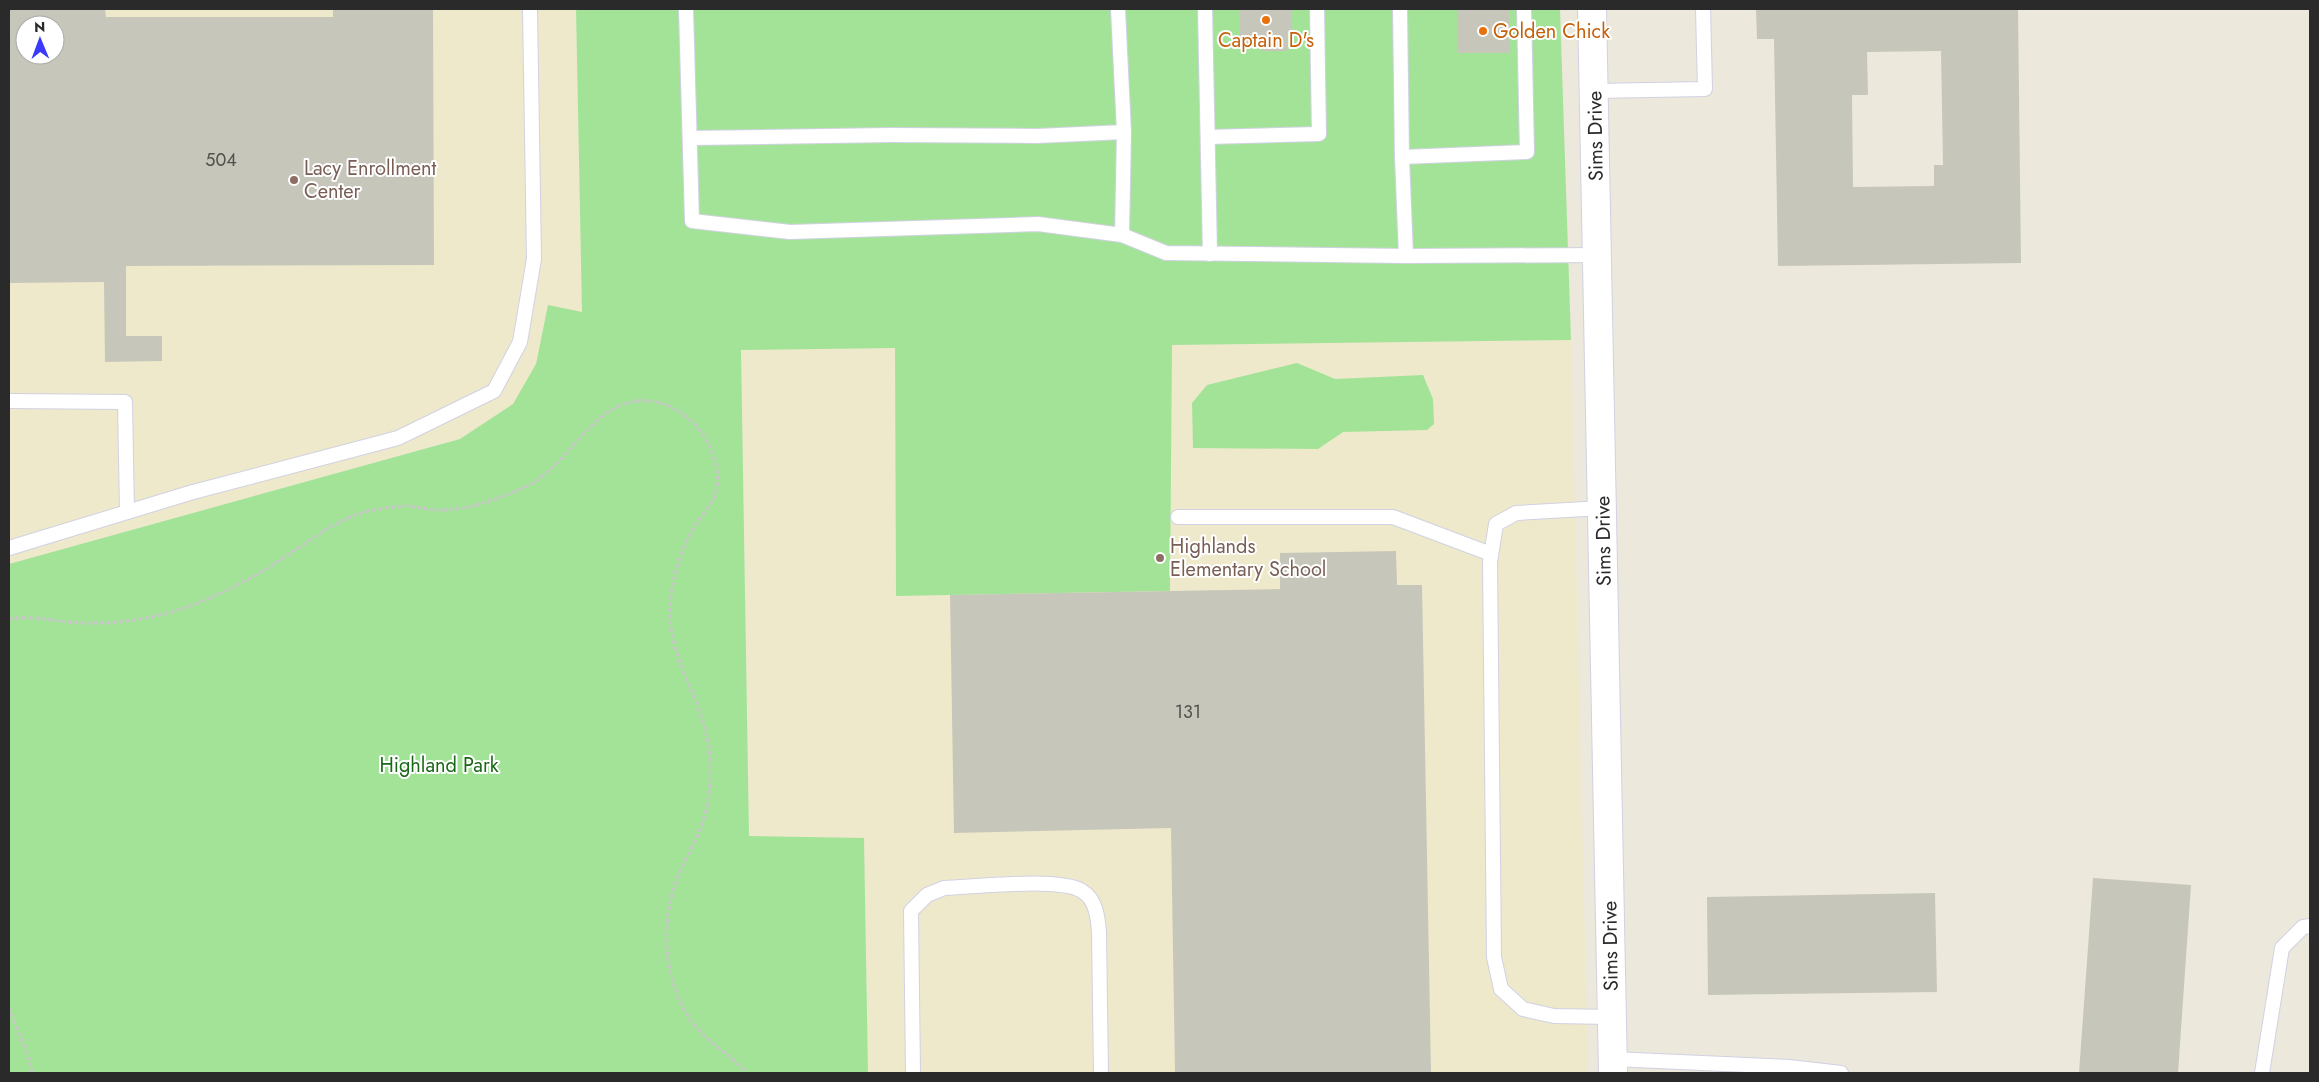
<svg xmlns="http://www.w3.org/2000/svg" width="2319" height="1082" font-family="Jost,sans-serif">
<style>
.education{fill:#eee9cb;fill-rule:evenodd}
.green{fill:#a3e398}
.building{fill:#c7c6ba;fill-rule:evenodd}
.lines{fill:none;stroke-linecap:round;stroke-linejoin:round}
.lane-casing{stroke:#d1d1e3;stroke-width:16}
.street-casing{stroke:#d1d1e3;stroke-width:30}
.path{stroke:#c8c8c8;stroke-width:3;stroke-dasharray:4 2.5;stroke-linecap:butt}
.lane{stroke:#fff;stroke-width:14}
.street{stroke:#fff;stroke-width:28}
.food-dot{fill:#e8710a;stroke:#fff;stroke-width:2}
.education-dot{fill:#8d6e63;stroke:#fff;stroke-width:2}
.labels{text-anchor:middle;stroke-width:4;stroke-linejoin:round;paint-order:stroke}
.number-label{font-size:18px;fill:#51514e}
.food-label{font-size:20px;fill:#c56008;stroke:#fff;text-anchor:start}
.street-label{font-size:20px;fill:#2a2a2a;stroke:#fff}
.education-label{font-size:20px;fill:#785e54;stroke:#fff;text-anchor:start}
.park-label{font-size:20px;fill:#1b6719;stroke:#fff}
</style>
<rect width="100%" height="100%" fill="#ece8dc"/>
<g class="education">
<path d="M 9,9 L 576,9 L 582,313 L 548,305 L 536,364 L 513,404 L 460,439 L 9,564 ZM 25,25 L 55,25 L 55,55 L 25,55 Z"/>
<polygon points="1571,340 1588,1073 868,1073 864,839 749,836 741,349"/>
</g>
<g class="green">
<polygon points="576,9 1560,9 1571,340 1172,345 1170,591 896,596 895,348 741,350 749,836 864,838 868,1073 9,1073 9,564 460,439 513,404 536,364 548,305 582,312"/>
<polygon points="1297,363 1335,379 1423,375 1433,399 1434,424 1427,430 1343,432 1318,449 1193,448 1192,403 1207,385"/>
</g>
<g class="building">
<path d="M 9,9 L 105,9 L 106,17 L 333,17 L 333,9 L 433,9 L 434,265 L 126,266 L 126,336 L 162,336 L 162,361 L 105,362 L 104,282 L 9,283 ZM 25,25 L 55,25 L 55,55 L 25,55 Z"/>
<polygon points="1240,9 1291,9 1292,32 1287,32 1288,51 1261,51 1261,44 1240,44"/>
<polygon points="1457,9 1509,9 1509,53 1458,53"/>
<path d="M 1756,9 L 2018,9 L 2021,263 L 1778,266 L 1774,39 L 1757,39 ZM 1941,51 L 1943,165 L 1934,165 L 1934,186 L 1853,187 L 1852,95 L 1868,95 L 1867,52 Z"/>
<polygon points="1396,551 1397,585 1422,585 1431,1073 1175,1073 1171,828 954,833 950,595 1280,589 1280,553"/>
<polygon points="2093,878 2191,885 2178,1073 2079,1073"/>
<polygon points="1935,893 1937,992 1708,995 1707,897"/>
</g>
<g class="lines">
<defs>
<g id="lane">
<polyline points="686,9 692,221 790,232 1038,224 1122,235 1166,253 1406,256"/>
<polyline points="1205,9 1210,254"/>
<polyline points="1400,9 1402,157"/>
<polyline points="1524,9 1527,152 1402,157 1406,256 1597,255"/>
<polyline points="1594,91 1705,89 1703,9"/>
<polyline points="1208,137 1319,134 1317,9"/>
<polyline points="690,138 890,135 1037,136 1124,132 1118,9"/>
<polyline points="1122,235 1124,132"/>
<polyline points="9,401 125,402 127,512"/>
<polyline points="1602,508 1516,513 1496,524 1490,562 1494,957 1501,989 1523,1009 1554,1016 1612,1017"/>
<polyline points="1178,517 1393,517 1491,554"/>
<polyline points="9,548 193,492 398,438 494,391 520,342 534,259 530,9"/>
<polyline points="1613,1059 1789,1067 1841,1073"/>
<path d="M 913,1073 L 911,911 L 927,895 L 944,888 C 974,887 1059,877 1082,891 C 1096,899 1098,918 1099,932 L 1101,1073"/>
<polyline points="2262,1073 2282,948 2303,927 2310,926"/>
</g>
<polyline id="street" points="1592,9 1613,1073"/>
</defs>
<use href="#lane" class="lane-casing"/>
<use href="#street" class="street-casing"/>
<g class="path">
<path d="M 9,619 C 33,615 57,622 82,623 C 116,624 152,619 184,608 C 218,596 252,579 282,559 C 310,541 333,521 365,512 C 379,509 395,506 409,506 C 419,507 428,510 438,510 C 468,510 496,500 523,488 C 565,470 588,411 631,402 C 666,394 701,421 712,452 C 717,464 720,482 715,495 C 711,506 701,516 695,526 C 684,544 676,566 672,588 C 660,657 705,693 710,757 C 712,784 708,812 697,837 C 691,850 683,863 678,876 C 660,923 663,975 689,1018 C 705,1042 729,1053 747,1073"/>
<polyline points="9,1008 29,1059 32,1073"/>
</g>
<use href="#lane" class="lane"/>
<use href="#street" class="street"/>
</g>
<g class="food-dot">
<circle cx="1266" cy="20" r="5"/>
<circle cx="1483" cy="31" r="5"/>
</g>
<g class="education-dot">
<circle cx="294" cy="180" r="5"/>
<circle cx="1160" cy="558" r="5"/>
</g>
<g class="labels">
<g class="number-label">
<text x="221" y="166">504</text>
<text x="1188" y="718">131</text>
</g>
<g class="food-label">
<text x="1493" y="38">Golden Chick</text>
<text x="1266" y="47" text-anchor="middle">Captain D's</text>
</g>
<g class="street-label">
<text transform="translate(1595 136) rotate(-91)" y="7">Sims Drive</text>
<text transform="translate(1603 541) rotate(-91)" y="7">Sims Drive</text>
<text transform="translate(1610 946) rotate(-91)" y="7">Sims Drive</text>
</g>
<g class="education-label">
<text x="304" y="175">Lacy Enrollment<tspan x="304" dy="23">Center</tspan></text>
<text x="1170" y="553">Highlands<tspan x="1170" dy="23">Elementary School</tspan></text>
</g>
<g class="park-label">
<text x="439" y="772">Highland Park</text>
</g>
</g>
<rect width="2319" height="1082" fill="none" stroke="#2a2a2a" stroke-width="20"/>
<g transform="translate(40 40) rotate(359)"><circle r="24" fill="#ffffff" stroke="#aaaaaa"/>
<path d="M0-4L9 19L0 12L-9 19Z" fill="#3a3afb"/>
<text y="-8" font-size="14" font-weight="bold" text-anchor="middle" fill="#2a2a2a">N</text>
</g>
</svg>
